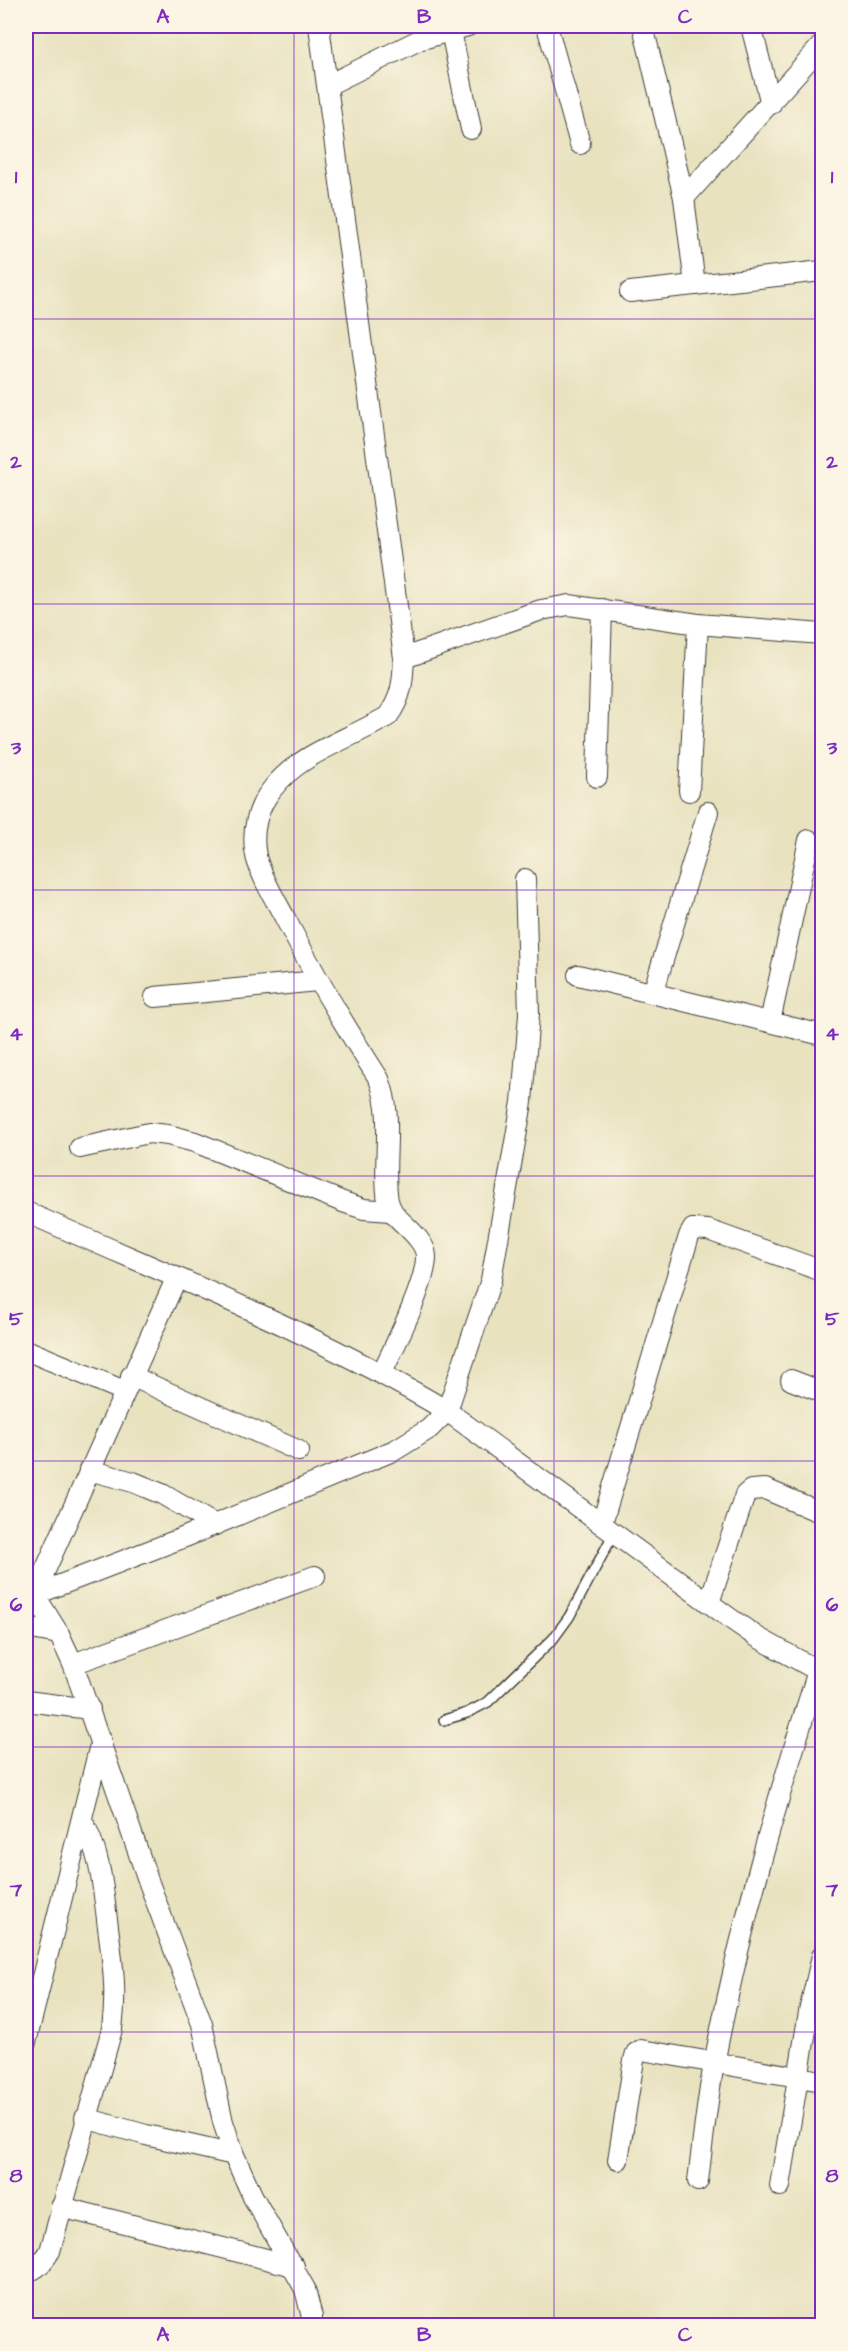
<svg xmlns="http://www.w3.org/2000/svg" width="848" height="2351" font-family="'Architects Daughter',sans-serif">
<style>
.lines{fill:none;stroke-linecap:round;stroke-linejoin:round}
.lane-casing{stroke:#3b3a34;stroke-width:12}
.street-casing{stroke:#3b3a34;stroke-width:22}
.lane{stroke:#fff;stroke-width:9}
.street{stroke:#fff;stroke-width:20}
.grid{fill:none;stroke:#7b2cbf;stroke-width:1.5;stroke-opacity:0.55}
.neatline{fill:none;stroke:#7b2cbf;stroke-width:2}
.grid-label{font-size:20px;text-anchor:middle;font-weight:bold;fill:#7b2cbf}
</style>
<rect width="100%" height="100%" fill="#fcf5e5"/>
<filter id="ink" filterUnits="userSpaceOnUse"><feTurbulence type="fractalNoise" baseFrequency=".0167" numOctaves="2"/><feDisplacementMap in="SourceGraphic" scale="12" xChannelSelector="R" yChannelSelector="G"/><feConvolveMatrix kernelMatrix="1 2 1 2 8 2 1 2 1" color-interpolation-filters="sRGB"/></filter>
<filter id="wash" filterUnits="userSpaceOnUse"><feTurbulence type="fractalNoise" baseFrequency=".008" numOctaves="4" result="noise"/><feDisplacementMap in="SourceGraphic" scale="24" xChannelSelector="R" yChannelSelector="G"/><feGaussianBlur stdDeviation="1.35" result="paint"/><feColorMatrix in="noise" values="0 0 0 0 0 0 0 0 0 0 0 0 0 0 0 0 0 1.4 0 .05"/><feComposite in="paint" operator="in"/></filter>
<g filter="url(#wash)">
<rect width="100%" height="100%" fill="#e8e2bf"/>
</g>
<g filter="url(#ink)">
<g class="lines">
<defs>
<polyline id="lane" points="444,1720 467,1713 488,1702 553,1639 569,1617 614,1533"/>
<g id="street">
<path d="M 319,26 L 404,658 C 403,681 402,697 388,716 C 351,739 301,752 273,788 C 257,807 251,832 256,856 C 261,877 275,899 285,918 C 314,974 345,1027 379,1079 C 394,1117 383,1154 387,1193 C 388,1217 407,1223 419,1240 C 423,1245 426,1251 426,1257 C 426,1284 394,1347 382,1373"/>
<polyline points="450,26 471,129"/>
<polyline points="547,26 580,144"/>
<polyline points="643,26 684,198 695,285"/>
<polyline points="751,26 771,104"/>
<polyline points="328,85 419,40 468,26"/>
<polyline points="684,198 822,45"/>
<polyline points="630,292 822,271"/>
<polyline points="404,658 541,610 569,605 698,624 822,634"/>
<polyline points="597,777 602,609"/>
<polyline points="689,791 698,624"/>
<polyline points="578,975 822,1035"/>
<polyline points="653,993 708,812"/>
<polyline points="155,997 317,981"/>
<polyline points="770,1022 809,840"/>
<polyline points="80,1148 149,1133 168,1135 195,1142 343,1202 364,1209 391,1211"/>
<path d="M 26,1212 C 167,1275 314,1331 447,1411 L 731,1619 L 757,1637 L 822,1673"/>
<polyline points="26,1350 124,1391"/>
<polyline points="131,1376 299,1451"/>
<polyline points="791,1380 822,1392"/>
<polyline points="89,1470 133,1482 162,1494 215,1525"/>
<polyline points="602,1523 689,1236 693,1229 708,1230 822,1271"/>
<polyline points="26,1581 59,1634 73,1664 149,1883 202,2024 223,2122 234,2155 253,2197 305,2289 312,2317 312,2326"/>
<polyline points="34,1595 185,1537 395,1450 429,1429 447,1411 491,1280 522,1102 529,1014 525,879"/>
<polyline points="34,1595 176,1279"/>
<polyline points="709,1603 745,1495 751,1490 765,1489 822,1513"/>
<polyline points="26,1628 59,1634"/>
<polyline points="73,1664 315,1576"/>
<polyline points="26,1701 90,1709"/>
<polyline points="26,2042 101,1741"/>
<polyline points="85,2118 146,2135 234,2155"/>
<polyline points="618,2160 634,2060 636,2053 641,2050 822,2081"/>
<path d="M 698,2181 C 703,2140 707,2099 715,2059 C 740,1927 777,1799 818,1671"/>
<polyline points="780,2186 809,2012 822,1956"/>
<polyline points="61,2207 294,2266"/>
<path d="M 26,2272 C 38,2269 43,2262 50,2251 L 112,2029 C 117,1992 113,1965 108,1927 C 103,1889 101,1854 82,1820"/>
</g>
</defs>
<use href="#lane" class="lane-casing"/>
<use href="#street" class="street-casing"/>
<use href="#lane" class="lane"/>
<use href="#street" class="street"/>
</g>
</g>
<path class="grid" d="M 294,26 L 294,2326M 554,26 L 554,2326M 26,319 L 822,319M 26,604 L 822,604M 26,890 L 822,890M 26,1176 L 822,1176M 26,1461 L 822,1461M 26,1747 L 822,1747M 26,2032 L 822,2032"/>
<rect width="848" height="2351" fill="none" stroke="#fcf5e5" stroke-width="66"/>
<rect x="33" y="33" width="782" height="2285" class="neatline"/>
<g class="grid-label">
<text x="163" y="23">A</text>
<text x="424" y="23">B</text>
<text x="685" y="23">C</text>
<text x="16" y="183">1</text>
<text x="832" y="183">1</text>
<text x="16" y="468">2</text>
<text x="832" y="468">2</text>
<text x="16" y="754">3</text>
<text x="832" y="754">3</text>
<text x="16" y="1040">4</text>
<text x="832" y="1040">4</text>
<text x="16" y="1325">5</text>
<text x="832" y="1325">5</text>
<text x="16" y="1611">6</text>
<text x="832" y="1611">6</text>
<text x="16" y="1896">7</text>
<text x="832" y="1896">7</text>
<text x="16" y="2182">8</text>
<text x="832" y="2182">8</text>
<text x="163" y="2341">A</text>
<text x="424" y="2341">B</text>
<text x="685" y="2341">C</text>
</g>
</svg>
